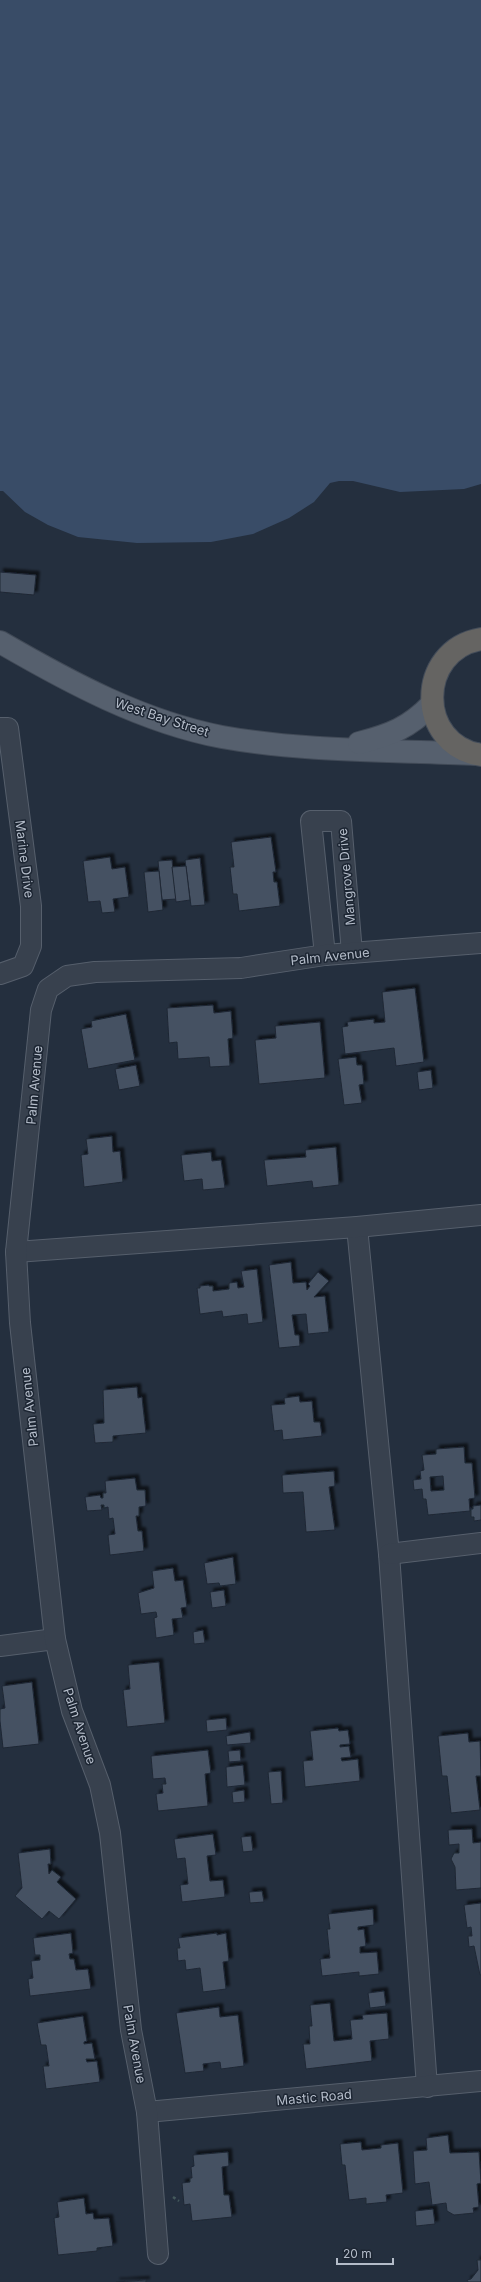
<svg xmlns="http://www.w3.org/2000/svg" width="481" height="2282" font-family="Inter,sans-serif">
<style>
.water{fill:#394c67}
.building{fill:#455162;stroke:#1f2835;fill-rule:evenodd;filter:url(#shadow)}
.lines{fill:none;stroke-linecap:round;stroke-linejoin:round}
.minor-casing{stroke:#565f6c;stroke-width:22}
.primary-casing{stroke:#414a57;stroke-width:24}
.trunk-casing{stroke:#434c59;stroke-width:24}
.path{stroke:#44595c;stroke-width:2.5;stroke-dasharray:3 3;stroke-linecap:butt}
.minor{stroke:#38414e;stroke-width:20}
.primary{stroke:#56606e;stroke-width:22}
.trunk{stroke:#656462;stroke-width:22}
.labels{text-anchor:middle;stroke-width:3;stroke-linejoin:round;paint-order:stroke}
.street-label{font-size:13px;fill:#b4bcc9;stroke:#1d2633}
</style>
<defs>
<filter id="shadow"><feDropShadow dx="3.5" dy="-3.5" stdDeviation="1" flood-color="#0009"/></filter>
</defs>
<rect width="100%" height="100%" fill="#242f3e"/>
<polygon class="water" points="0,0 481,0 481,484 464,489 400,492 353,481 339,481 330,483 314,502 289,518 253,534 211,542 137,543 78,537 48,525 25,512 3,491 0,491"/>
<g class="building">
<polygon points="0,572 36,575 34,595 0,592"/>
<polygon points="271,837 276,872 273,872 274,882 277,882 280,906 239,911 237,894 233,894 230,867 234,867 231,842"/>
<polygon points="110,857 112,869 125,867 129,897 113,899 115,912 102,913 100,901 88,902 83,861"/>
<polygon points="200,858 205,905 191,906 185,860"/>
<polygon points="172,860 176,899 162,900 158,861"/>
<polygon points="186,866 190,900 176,902 172,867"/>
<polygon points="159,871 163,910 148,912 144,872"/>
<polygon points="415,988 424,1062 396,1066 394,1048 345,1054 342,1027 348,1026 347,1022 374,1019 374,1023 385,1022 382,992"/>
<polygon points="213,1005 214,1013 231,1011 233,1038 228,1039 230,1066 210,1067 209,1057 178,1059 177,1042 169,1043 167,1008"/>
<polygon points="126,1014 135,1060 88,1069 81,1029 92,1027 91,1021"/>
<polygon points="320,1022 325,1078 259,1084 255,1040 276,1038 275,1026"/>
<polygon points="356,1057 357,1065 362,1065 364,1084 359,1085 362,1103 344,1105 338,1059"/>
<polygon points="136,1065 140,1086 119,1090 115,1069"/>
<polygon points="431,1070 433,1088 419,1090 417,1072"/>
<polygon points="112,1136 113,1152 120,1151 123,1182 84,1187 81,1155 88,1154 86,1139"/>
<polygon points="336,1147 339,1185 313,1188 312,1181 267,1186 264,1160 306,1157 305,1150"/>
<polygon points="211,1152 212,1161 221,1160 225,1188 203,1190 202,1179 184,1181 181,1155"/>
<polygon points="291,1262 293,1283 306,1282 307,1290 310,1286 308,1284 318,1272 329,1281 314,1297 325,1296 329,1332 308,1334 306,1314 292,1315 295,1335 299,1335 300,1346 279,1348 269,1265"/>
<polygon points="257,1269 263,1322 248,1324 247,1314 223,1317 222,1311 200,1314 197,1288 200,1288 200,1286 209,1285 209,1286 213,1286 213,1291 229,1289 229,1283 237,1282 238,1288 244,1287 241,1271"/>
<polygon points="137,1387 138,1398 142,1397 143,1407 146,1433 113,1436 113,1442 95,1443 93,1424 104,1423 103,1390"/>
<polygon points="299,1396 300,1402 312,1401 314,1422 320,1422 322,1436 283,1440 282,1430 274,1431 271,1405 285,1404 284,1398"/>
<path d="M 464,1447 L 465,1463 L 472,1463 L 475,1498 L 469,1499 L 470,1511 L 428,1515 L 426,1499 L 423,1499 L 422,1489 L 414,1490 L 413,1480 L 421,1479 L 420,1471 L 424,1470 L 422,1455 L 436,1454 L 436,1449 ZM 443,1476 L 444,1490 L 431,1491 L 430,1477 Z"/>
<polygon points="334,1471 335,1486 329,1487 335,1530 306,1532 303,1492 283,1493 282,1475"/>
<polygon points="135,1478 137,1490 145,1490 146,1506 139,1507 139,1516 136,1516 138,1531 142,1531 144,1551 110,1555 108,1535 115,1534 113,1518 109,1519 108,1507 104,1508 104,1505 101,1505 102,1510 87,1511 85,1497 100,1495 101,1498 103,1498 103,1493 106,1493 105,1481"/>
<polygon points="481,1505 481,1520 474,1521 474,1517 471,1517 471,1509 473,1509 473,1506"/>
<polygon points="233,1557 236,1584 220,1586 219,1583 207,1584 204,1563"/>
<polygon points="173,1568 175,1581 183,1580 187,1607 181,1608 183,1618 172,1619 174,1635 156,1638 154,1618 157,1617 156,1612 141,1614 138,1593 154,1588 152,1571"/>
<polygon points="224,1590 226,1606 212,1608 210,1592"/>
<polygon points="203,1630 205,1643 194,1644 193,1632"/>
<polygon points="159,1662 165,1723 127,1727 123,1690 130,1689 128,1665"/>
<polygon points="32,1682 39,1744 3,1748 0,1721 0,1709 5,1708 2,1686"/>
<polygon points="226,1718 227,1730 207,1732 206,1720"/>
<polygon points="338,1728 339,1731 348,1730 350,1744 340,1745 340,1747 349,1746 351,1757 341,1758 342,1761 358,1759 360,1781 305,1787 303,1761 313,1760 310,1731"/>
<polygon points="250,1732 251,1743 227,1745 226,1736"/>
<polygon points="468,1733 469,1742 480,1741 481,1776 476,1776 480,1810 451,1813 447,1776 442,1776 438,1736"/>
<polygon points="208,1750 211,1773 205,1774 208,1806 158,1811 156,1794 163,1793 162,1784 166,1784 165,1778 153,1779 151,1756"/>
<polygon points="240,1750 241,1761 229,1762 228,1751"/>
<polygon points="243,1765 245,1785 227,1787 226,1767"/>
<polygon points="281,1771 283,1803 271,1804 268,1772"/>
<polygon points="244,1790 245,1802 233,1803 232,1792"/>
<polygon points="472,1829 473,1843 481,1842 481,1888 456,1890 455,1867 451,1859 454,1853 459,1853 459,1844 449,1845 448,1830"/>
<polygon points="213,1834 216,1855 207,1856 210,1881 223,1880 225,1897 182,1902 180,1885 188,1884 185,1858 177,1859 174,1839"/>
<polygon points="251,1836 253,1851 243,1852 241,1837"/>
<polygon points="50,1849 51,1864 48,1864 49,1874 52,1870 61,1877 57,1882 76,1899 59,1919 49,1911 42,1919 15,1896 22,1888 18,1853"/>
<polygon points="262,1891 264,1902 250,1903 249,1892"/>
<polygon points="481,1903 481,1975 480,1975 474,1946 469,1947 468,1936 472,1936 471,1927 467,1928 464,1905"/>
<polygon points="373,1909 374,1925 358,1927 358,1930 364,1929 366,1946 360,1947 360,1953 377,1952 379,1974 359,1976 359,1972 322,1976 320,1959 330,1958 327,1929 330,1929 328,1914"/>
<polygon points="71,1933 73,1953 69,1954 70,1959 74,1959 76,1970 88,1969 91,1989 30,1996 28,1979 33,1978 31,1961 40,1960 40,1955 35,1955 33,1938"/>
<polygon points="217,1933 217,1935 226,1933 229,1961 223,1962 226,1989 203,1992 200,1968 186,1970 185,1960 178,1961 177,1948 180,1948 178,1938"/>
<polygon points="384,1991 386,2006 370,2008 368,1993"/>
<polygon points="330,2003 334,2041 352,2039 350,2020 363,2019 362,2015 387,2013 389,2039 370,2041 372,2061 306,2069 303,2044 310,2044 309,2026 312,2026 310,2005"/>
<polygon points="219,2007 220,2017 238,2015 244,2066 221,2069 220,2062 203,2064 204,2071 185,2073 176,2013"/>
<polygon points="83,2016 87,2041 84,2042 84,2044 92,2043 95,2059 86,2059 87,2062 97,2061 100,2082 46,2089 43,2066 49,2066 46,2045 41,2045 37,2023"/>
<polygon points="448,2135 450,2153 479,2152 481,2183 477,2184 479,2207 473,2208 474,2213 454,2215 447,2211 446,2203 432,2205 429,2182 415,2184 413,2151 427,2150 426,2138"/>
<polygon points="361,2142 362,2150 381,2148 381,2145 398,2143 403,2193 386,2195 387,2202 366,2204 366,2198 349,2200 345,2165 342,2165 340,2144"/>
<polygon points="228,2152 229,2166 222,2167 224,2195 229,2195 232,2217 192,2221 190,2204 184,2205 182,2183 190,2182 190,2178 192,2178 191,2167 194,2166 193,2155"/>
<polygon points="84,2198 86,2214 93,2213 94,2219 109,2218 113,2246 97,2248 97,2251 58,2255 54,2218 59,2217 57,2202"/>
<polygon points="433,2209 435,2224 416,2226 415,2211"/>
<polygon points="477,2260 481,2260 481,2282 468,2282 467,2280 471,2279 478,2270"/>
<polygon points="146,2280 146,2282 116,2282"/>
</g>
<g class="lines">
<defs>
<g id="minor">
<polyline points="0,728 8,728 31,906 31,946 23,966 0,974"/>
<polyline points="325,955 311,821 341,821 352,953"/>
<polyline points="357,1227 389,1554 427,2087"/>
<polyline points="16,1252 357,1227 481,1215"/>
<polyline points="389,1554 481,1543"/>
<polyline points="0,1646 55,1639"/>
<polyline points="147,2112 481,2081"/>
<polyline points="158,2254 147,2112 131,2030 110,1833 100,1785 72,1711 55,1639 20,1323 16,1252 41,1010 48,989 67,976 95,972 241,968 325,955 481,943"/>
</g>
<g id="primary">
<path d="M 0,642 C 69,682 143,722 222,737 C 305,752 392,750 476,754"/>
<path d="M 359,743 C 390,735 409,728 432,704"/>
</g>
<path id="trunk" d="M 481,639 C 416,650 416,745 481,755"/>
</defs>
<use href="#minor" class="minor-casing"/>
<use href="#primary" class="primary-casing"/>
<use href="#trunk" class="trunk-casing"/>
<polyline class="path" points="173,2197 179,2201"/>
<use href="#minor" class="minor"/>
<use href="#primary" class="primary"/>
<use href="#trunk" class="trunk"/>
</g>
<g class="labels">
<g class="street-label">
<text transform="translate(162 717) rotate(18)" y="5">West Bay Street</text>
<text transform="translate(25 859) rotate(83)" y="5">Marine Drive</text>
<text transform="translate(346 877) rotate(-95)" y="5">Mangrove Drive</text>
<text transform="translate(330 956) rotate(-6)" y="5">Palm Avenue</text>
<text transform="translate(34 1085) rotate(-85)" y="5">Palm Avenue</text>
<text transform="translate(29 1407) rotate(-96)" y="5">Palm Avenue</text>
<text transform="translate(80 1726) rotate(72)" y="5">Palm Avenue</text>
<text transform="translate(135 2044) rotate(80)" y="5">Palm Avenue</text>
<text transform="translate(314 2097) rotate(-5)" y="5">Mastic Road</text>
</g>
</g>
<path d="M337 2258v6h56v-6" fill="none" stroke="#b4bcc9" stroke-width="2"/>
<text x="343" y="2258" font-size="12" fill="#b4bcc9" stroke="#1d2633" stroke-width="3" paint-order="stroke">20 m</text>
</svg>
